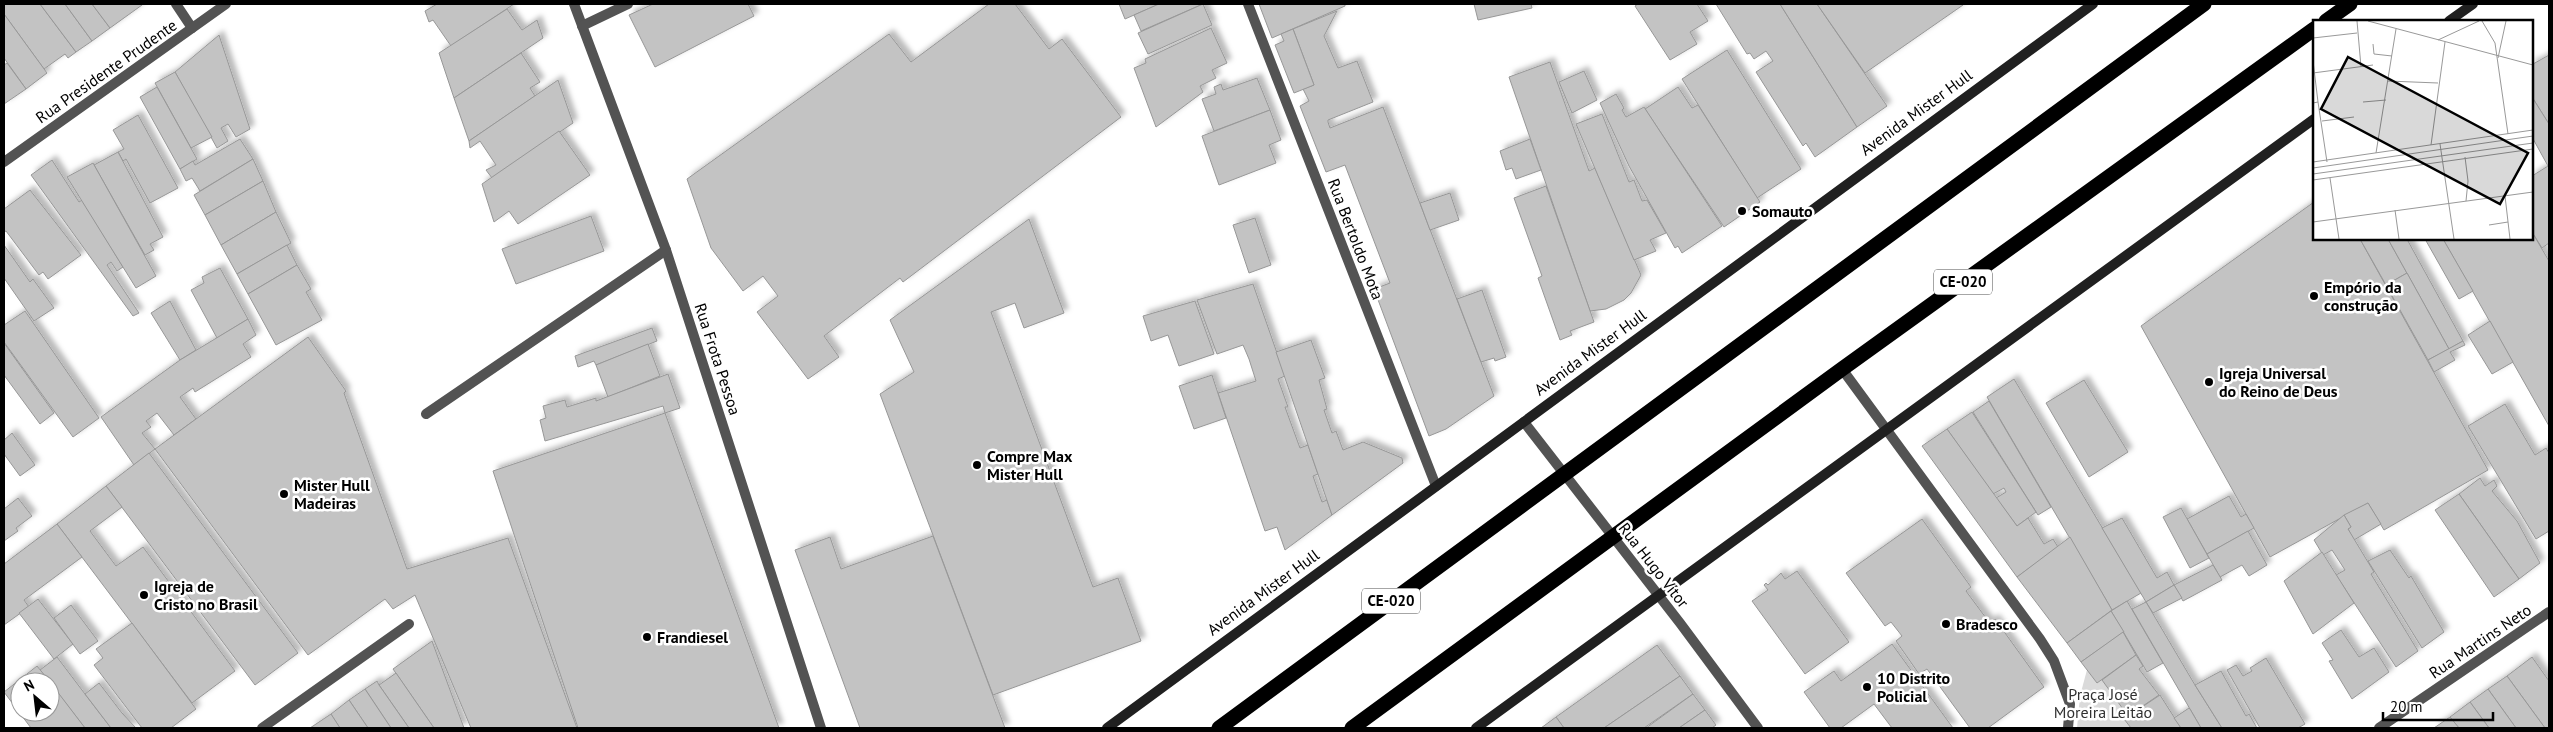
<svg xmlns="http://www.w3.org/2000/svg" width="2553" height="732" font-family="'PT Sans',sans-serif">
<style>
.green{fill:#dadada}
.building{fill:#c3c3c3;stroke:#979797;filter:url(#shadow)}
.lines{fill:none;stroke-linecap:round;stroke-linejoin:round}
.street{stroke:#535353;stroke-width:10}
.secondary{stroke:#202020;stroke-width:10}
.highway{stroke:#000;stroke-width:15}
.poi-dot{fill:#000;stroke:#fff;stroke-width:2}
.labels{text-anchor:middle;stroke-width:5;stroke-linejoin:round;paint-order:stroke}
.shield{fill:#fff;stroke:#4c4c4c;stroke-width:1}
.shield-label{font-size:15px;font-weight:bold;fill:#000}
.street-label{font-size:16px;fill:#000;stroke:#fff}
.poi-label{font-size:16px;font-weight:bold;fill:#000;stroke:#fff;text-anchor:start}
.park-label{font-size:16px;fill:#313131;stroke:#fff}
.inset-road{fill:none;stroke:#999;stroke-width:1}
.view{fill:#000;fill-opacity:0.15;stroke:#000;stroke-width:2.5}
.inset-edge{fill:none;stroke:#000;stroke-width:2.5}
</style>
<defs>
<filter id="shadow"><feDropShadow dx="4.5" dy="-4.5" stdDeviation="2.5" flood-color="#0004"/></filter>
</defs>
<rect width="100%" height="100%" fill="#fff"/>
<polygon class="green" points="2092,651 2154,728 2077,728 2080,696"/>
<g class="building">
<polygon points="4,4 40,4 76,52 68,58 65,54 44,69 4,14"/>
<polygon points="40,4 65,4 92,41 76,52"/>
<polygon points="65,4 92,4 110,28 92,41"/>
<polygon points="92,4 141,4 142,5 110,28"/>
<polygon points="437,4 514,4 451,46 433,20 429,22 425,11"/>
<polygon points="653,4 748,4 754,16 655,67 629,15"/>
<polygon points="989,4 1015,4 1049,49 1062,39 1121,117 903,282 900,278 824,336 839,357 808,379 757,312 778,296 763,276 743,291 711,248 687,179 889,34 911,62"/>
<polygon points="1119,4 1159,4 1125,19"/>
<polygon points="1159,4 1203,4 1141,31 1134,15"/>
<polygon points="1203,4 1212,25 1148,54 1138,33"/>
<polygon points="1259,4 1345,4 1345,6 1272,38"/>
<polygon points="1474,4 1531,4 1532,8 1478,20"/>
<polygon points="1638,4 1697,4 1708,21 1690,32 1697,44 1670,60 1635,6"/>
<polygon points="1716,4 1780,4 1857,127 1815,157 1806,143 1803,146 1756,72 1773,61 1766,51 1754,59 1750,53 1747,54"/>
<polygon points="1780,4 1817,4 1887,106 1857,127"/>
<polygon points="1817,4 1962,4 1963,5 1865,73"/>
<polygon points="507,9 522,30 537,20 543,38 454,98 439,53"/>
<polygon points="1337,11 1324,36 1338,68 1357,61 1373,102 1328,120 1328,122 1330,128 1383,107 1494,396 1446,429 1429,436 1374,289 1390,283 1345,165 1326,172 1300,106 1309,101 1303,89 1314,85 1293,29"/>
<polygon points="4,14 47,73 26,89 4,58"/>
<polygon points="1211,28 1227,63 1212,70 1216,78 1200,86 1203,92 1156,127 1134,68 1146,63 1145,59"/>
<polygon points="1293,29 1314,85 1294,93 1275,45 1284,41 1281,34"/>
<polygon points="219,35 250,129 236,137 228,124 221,128 228,141 217,148 175,72"/>
<polygon points="1727,50 1801,169 1757,198 1682,79"/>
<polygon points="521,53 540,82 530,88 535,96 469,141 454,98"/>
<polygon points="2549,55 2549,124 2532,97 2532,61 2533,64"/>
<polygon points="1550,62 1589,171 1595,168 1641,275 1631,293 1624,300 1606,309 1590,311 1509,77"/>
<polygon points="7,63 26,89 4,104 4,65"/>
<polygon points="1584,71 1597,100 1572,113 1559,82"/>
<polygon points="175,72 212,137 191,148 155,83"/>
<polygon points="1257,78 1270,110 1214,131 1202,99 1216,94 1214,87 1221,84 1223,90"/>
<polygon points="558,80 573,123 492,178 486,170 496,165 480,141 470,148 469,141"/>
<polygon points="157,87 197,159 180,169 140,97"/>
<polygon points="1678,87 1692,108 1698,105 1760,202 1724,227 1645,109"/>
<polygon points="1616,94 1624,108 1622,110 1626,117 1644,107 1722,226 1682,253 1678,246 1675,248 1629,166 1600,103"/>
<polygon points="2532,97 2549,124 2549,243 2542,248 2532,232 2532,176 2548,166 2532,137"/>
<polygon points="1270,110 1281,140 1269,145 1276,163 1219,185 1202,136"/>
<polygon points="1602,114 1629,182 1634,180 1642,201 1647,200 1666,233 1650,240 1656,251 1634,260 1576,124"/>
<polygon points="138,115 178,188 150,203 126,159 123,161 118,152 124,149 113,130"/>
<polygon points="559,131 590,175 518,224 509,211 494,222 482,184"/>
<polygon points="240,139 253,159 200,191 192,178 186,181 180,169 193,161 195,165"/>
<polygon points="1530,139 1541,170 1516,179 1512,168 1506,170 1500,151"/>
<polygon points="118,152 163,237 150,244 154,250 145,255 94,165"/>
<polygon points="253,159 263,181 205,215 194,195"/>
<polygon points="52,160 79,202 82,200 123,267 117,271 111,262 107,265 139,313 133,316 31,175"/>
<polygon points="93,163 156,276 136,288 67,177"/>
<polygon points="263,181 276,212 221,245 205,215"/>
<polygon points="1546,186 1594,322 1570,331 1572,335 1560,340 1538,278 1542,276 1514,198"/>
<polygon points="30,190 81,255 48,279 43,272 39,275 6,231 4,232 4,209"/>
<polygon points="1450,193 1459,220 1430,230 1420,203"/>
<polygon points="2314,202 2314,239 2360,239 2488,470 2384,530 2368,503 2270,557 2141,326"/>
<polygon points="276,212 291,243 237,274 221,245"/>
<polygon points="591,216 604,251 516,284 502,249"/>
<polygon points="1255,218 1271,265 1249,273 1233,225"/>
<polygon points="1029,219 1064,313 1024,328 1015,303 991,312 1093,587 1118,578 1141,641 993,695 880,394 914,372 890,320"/>
<polygon points="2532,232 2549,261 2549,426 2443,239 2532,239"/>
<polygon points="2360,239 2388,239 2407,273 2386,285"/>
<polygon points="2388,239 2412,239 2408,241 2463,341 2449,349"/>
<polygon points="2425,239 2443,239 2473,291 2459,299"/>
<polygon points="4,245 30,282 33,279 54,308 34,321 4,278"/>
<polygon points="287,245 297,265 248,294 237,274"/>
<polygon points="297,265 311,289 306,292 322,320 276,345 248,294"/>
<polygon points="220,268 248,319 217,338 191,290 204,283 202,277"/>
<polygon points="2407,273 2449,349 2428,360 2386,285"/>
<polygon points="1253,284 1285,376 1278,379 1288,407 1285,407 1300,448 1308,445 1318,474 1313,476 1322,502 1327,500 1332,515 1285,550 1277,527 1265,531 1218,393 1256,381 1249,359 1243,345 1217,354 1197,300"/>
<polygon points="1482,290 1506,357 1495,361 1494,358 1481,362 1457,299"/>
<polygon points="170,301 196,350 180,360 151,313"/>
<polygon points="1195,301 1214,354 1179,366 1168,335 1151,341 1143,316"/>
<polygon points="25,311 99,418 73,437 4,342 4,325"/>
<polygon points="248,319 256,335 243,344 251,357 195,392 193,388 180,397 196,419 174,435 157,413 146,421 151,427 142,433 155,449 134,465 101,417 180,360"/>
<polygon points="2490,321 2513,362 2492,374 2468,335"/>
<polygon points="652,328 657,341 596,365 594,361 578,367 575,356"/>
<polygon points="308,337 346,391 344,393 407,569 508,538 577,728 471,728 415,595 393,609 385,599 308,655 155,449"/>
<polygon points="1311,340 1325,378 1319,380 1327,409 1324,410 1332,433 1336,431 1343,450 1363,442 1402,458 1403,463 1332,515 1276,352"/>
<polygon points="2463,341 2465,345 2450,352 2455,360 2434,372 2428,360"/>
<polygon points="4,343 54,413 40,424 4,375"/>
<polygon points="648,344 660,376 608,397 596,365"/>
<polygon points="668,374 680,408 665,413 663,406 545,441 540,420 546,418 543,406 565,400 567,407 596,398 596,401"/>
<polygon points="1212,375 1226,418 1194,429 1179,386"/>
<polygon points="2014,379 2141,593 2112,610 1987,397"/>
<polygon points="2084,380 2128,452 2089,477 2046,403"/>
<polygon points="1989,401 2051,507 2038,515 1973,412"/>
<polygon points="2505,404 2535,455 2546,448 2549,453 2549,531 2536,539 2468,426"/>
<polygon points="1972,412 2036,512 2017,526 1996,498 2006,492 2004,488 1993,494 1947,429"/>
<polygon points="665,413 779,728 578,728 493,471"/>
<polygon points="1947,429 2017,526 2028,518 2044,544 2053,539 2058,547 2017,577 1922,446"/>
<polygon points="12,433 35,465 20,476 4,454 4,440"/>
<polygon points="149,453 298,653 255,685 106,486"/>
<polygon points="2480,478 2485,486 2494,480 2497,486 2492,491 2517,521 2540,563 2519,579 2459,494"/>
<polygon points="106,486 122,507 90,531 116,566 143,547 235,671 192,703 57,524"/>
<polygon points="2459,494 2519,579 2494,597 2435,510"/>
<polygon points="2229,496 2241,517 2246,514 2254,528 2207,554 2187,519"/>
<polygon points="18,498 32,516 16,528 18,531 4,541 4,509"/>
<polygon points="2368,503 2381,524 2354,540 2348,529 2351,527 2344,515"/>
<polygon points="2181,508 2209,558 2190,568 2163,517"/>
<polygon points="2344,515 2351,527 2348,529 2374,572 2371,574 2418,651 2396,667 2336,575 2345,570 2332,550 2323,555 2314,540"/>
<polygon points="2122,518 2157,578 2167,572 2174,585 2146,602 2102,528"/>
<polygon points="1922,519 1971,587 1966,591 1989,622 1995,619 2044,687 1988,728 1970,728 1927,669 1919,674 1896,641 1902,636 1891,622 1885,626 1846,573"/>
<polygon points="57,524 82,557 24,600 29,607 4,625 4,564"/>
<polygon points="2248,531 2267,565 2249,576 2242,565 2220,577 2207,554"/>
<polygon points="933,536 1005,728 860,728 795,550 830,537 841,569"/>
<polygon points="2070,537 2112,610 2067,643 2017,577"/>
<polygon points="2390,550 2409,578 2411,576 2444,632 2422,648 2368,561"/>
<polygon points="2322,552 2354,603 2313,634 2284,581"/>
<polygon points="2213,565 2222,580 2183,601 2174,585"/>
<polygon points="1797,571 1849,642 1805,674 1752,601 1768,590 1764,585 1766,583 1768,585 1781,573 1785,579"/>
<polygon points="2174,585 2182,598 2153,613 2146,602"/>
<polygon points="38,599 73,644 54,659 19,613"/>
<polygon points="2127,601 2163,663 2147,672 2111,611"/>
<polygon points="2146,602 2195,685 2222,728 2201,728 2132,609"/>
<polygon points="71,605 98,641 80,654 54,618"/>
<polygon points="2111,611 2124,632 2081,662 2067,643"/>
<polygon points="132,623 196,709 171,728 142,728 94,665 103,658 96,649"/>
<polygon points="2341,630 2359,657 2374,648 2389,672 2352,699 2329,661 2333,660 2322,643"/>
<polygon points="2123,632 2136,655 2097,683 2081,662"/>
<polygon points="432,641 464,728 434,728 393,669"/>
<polygon points="1892,644 1953,728 1892,728 1874,704 1841,728 1830,728 1804,692 1834,671 1841,681"/>
<polygon points="1657,645 1680,676 1604,728 1564,728 1556,717"/>
<polygon points="2136,655 2143,666 2139,669 2159,695 2128,716 2102,680"/>
<polygon points="57,657 85,694 111,728 85,728 40,670"/>
<polygon points="2532,657 2549,681 2549,728 2545,728 2507,676"/>
<polygon points="2266,658 2305,724 2298,728 2260,728 2227,670 2236,665 2243,676 2252,671 2250,668"/>
<polygon points="37,666 50,682 20,682 20,712 50,712 50,682 85,728 31,728 4,692"/>
<polygon points="2221,671 2246,716 2249,714 2257,728 2222,728 2195,685"/>
<polygon points="396,673 434,728 409,728 379,685"/>
<polygon points="1680,676 1693,694 1644,728 1604,728"/>
<polygon points="2507,676 2545,728 2516,728 2488,689"/>
<polygon points="377,681 379,685 409,728 391,728 365,689"/>
<polygon points="99,683 122,713 136,728 111,728 85,694"/>
<polygon points="365,689 391,728 368,728 349,700"/>
<polygon points="2488,689 2516,728 2489,728 2470,702"/>
<polygon points="1693,694 1705,710 1679,728 1646,728"/>
<polygon points="2160,695 2181,728 2131,728 2124,719"/>
<polygon points="349,700 368,728 340,728 332,716 331,714"/>
<polygon points="2470,702 2489,728 2459,728 2450,717"/>
<polygon points="2189,708 2190,709 2201,728 2181,728 2174,718"/>
<polygon points="1705,710 1716,725 1712,728 1679,728"/>
<polygon points="331,714 340,728 310,728"/>
<polygon points="1556,717 1564,728 1541,728"/>
<polygon points="2450,717 2459,728 2434,728"/>
</g>
<g class="lines">
<g class="street">
<polyline points="176,4 192,28"/>
<polyline points="574,4 666,250 821,728"/>
<polyline points="1248,4 1436,486"/>
<polyline points="582,26 628,4"/>
<polyline points="4,162 226,4"/>
<polyline points="1842,369 2040,639 2054,661 2070,704 2068,728"/>
<polyline points="426,414 666,250"/>
<polyline points="1524,422 1680,623 1758,728"/>
<polyline points="262,728 409,624"/>
<polyline points="2379,728 2549,612"/>
</g>
<g class="secondary">
<polyline points="2449,21 2473,4"/>
<polyline points="1107,728 2093,4"/>
<polyline points="1476,728 2314,119"/>
</g>
<g class="highway">
<polyline points="2326,21 2350,4"/>
<polyline points="1219,728 2204,4"/>
<polyline points="1352,728 1842,369 2314,29"/>
</g>
</g>
<g class="poi-dot">
<circle cx="1742" cy="211" r="5"/>
<circle cx="2314" cy="296" r="5"/>
<circle cx="2209" cy="382" r="5"/>
<circle cx="977" cy="465" r="5"/>
<circle cx="284" cy="494" r="5"/>
<circle cx="144" cy="595" r="5"/>
<circle cx="1946" cy="624" r="5"/>
<circle cx="647" cy="637" r="5"/>
<circle cx="1867" cy="687" r="5"/>
</g>
<g class="labels">
<g class="shield">
<rect x="1934" y="269.5" width="58" height="25" rx="4"/>
<rect x="1362" y="588.5" width="58" height="25" rx="4"/>
</g>
<g class="shield-label">
<text x="1963" y="287">CE-020</text>
<text x="1391" y="606">CE-020</text>
</g>
<g class="street-label">
<text transform="translate(106 71) rotate(-35)" y="6">Rua Presidente Prudente</text>
<text transform="translate(1916 112) rotate(-36)" y="6">Avenida Mister Hull</text>
<text transform="translate(1356 239) rotate(69)" y="6">Rua Bertoldo Mota</text>
<text transform="translate(1590 352) rotate(-36)" y="6">Avenida Mister Hull</text>
<text transform="translate(718 359) rotate(72)" y="6">Rua Frota Pessoa</text>
<text transform="translate(1654 565) rotate(52)" y="6">Rua Hugo Vítor</text>
<text transform="translate(1263 592) rotate(-36)" y="6">Avenida Mister Hull</text>
<text transform="translate(2480 641) rotate(-34)" y="6">Rua Martins Neto</text>
</g>
<g class="poi-label">
<text x="1752" y="217">Somauto</text>
<text x="2324" y="293">Empório da<tspan x="2324" dy="18">construção</tspan></text>
<text x="2219" y="379">Igreja Universal<tspan x="2219" dy="18">do Reino de Deus</tspan></text>
<text x="987" y="462">Compre Max<tspan x="987" dy="18">Mister Hull</tspan></text>
<text x="294" y="491">Mister Hull<tspan x="294" dy="18">Madeiras</tspan></text>
<text x="154" y="592">Igreja de<tspan x="154" dy="18">Cristo no Brasil</tspan></text>
<text x="1956" y="630">Bradesco</text>
<text x="657" y="643">Frandiesel</text>
<text x="1877" y="684">10 Distrito<tspan x="1877" dy="18">Policial</tspan></text>
</g>
<g class="park-label">
<text x="2103" y="700">Praça José<tspan x="2103" dy="18">Moreira Leitão</tspan></text>
</g>
</g>
<g transform="translate(2313 20)">
<rect width="220" height="220" fill="#fff"/>
<path class="inset-road" d="M 44,1 L 48,47M 55,1 L 220,45M 169,1 L 182,23 L 195,114M 0,18 L 44,13M 125,20 L 166,1M 60,24 L 61,34 L 79,36M 185,38 L 193,1M 0,41 L 5,82M 0,53 L 60,45M 75,61 L 125,63M 50,82 L 73,80M 0,83 L 5,82 L 14,142M 9,101 L 41,97M 127,124 L 141,219M 118,125 L 132,22M 63,133 L 83,9M 152,137 L 155,161 L 153,181M 0,142 L 220,110M 0,148 L 220,116M 0,154 L 220,123M 17,158 L 26,219M 0,160 L 220,129M 192,176 L 197,219M 82,190 L 86,219M 0,202 L 220,172M 176,205 L 195,202"/>
<path class="view" d="M 35,37 L 215,133 L 187,184 L 8,89 Z"/>
<rect width="220" height="220" class="inset-edge"/>
</g>
<rect width="2553" height="732" fill="none" stroke="#000000" stroke-width="10"/>
<g transform="translate(35 697) rotate(332)"><circle r="24" fill="#ffffff" stroke="#999999"/>
<path d="M0-4L9 19L0 12L-9 19Z" fill="#000000"/>
<text y="-8" font-size="14" font-weight="bold" text-anchor="middle" fill="#000000">N</text>
</g>
<path d="M2383 712v8h110v-8" fill="none" stroke="#000000" stroke-width="2.5"/>
<text x="2390" y="712" font-size="15" fill="#000000" stroke="#ffffff" stroke-width="4" paint-order="stroke">20 m</text>
</svg>
